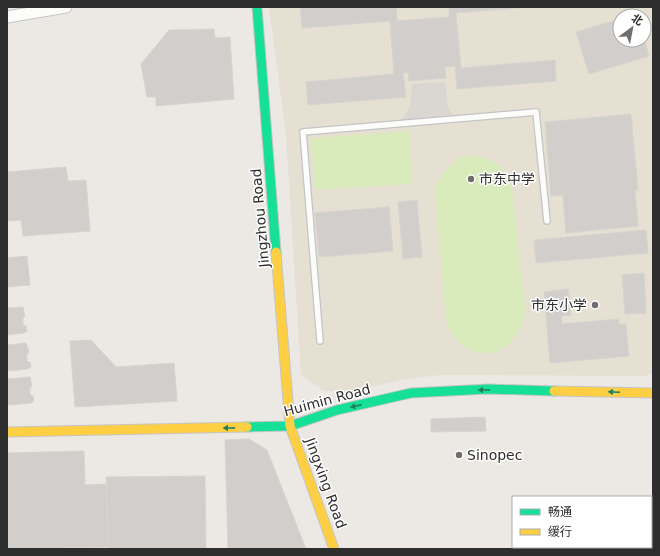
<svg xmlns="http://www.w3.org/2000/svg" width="660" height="556" font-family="'DejaVu Sans','Noto Sans SC',sans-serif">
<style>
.education{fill:#e6e0d3;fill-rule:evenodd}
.pitch{fill:#d9eabb}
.plaza{fill:#dad6d2}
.building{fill:#d1cecb;stroke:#d7d4d0}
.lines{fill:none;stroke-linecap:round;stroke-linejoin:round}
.lane-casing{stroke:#c5c4c5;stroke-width:8}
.street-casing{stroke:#c5c4c5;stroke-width:13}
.fast-casing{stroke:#c5c4c5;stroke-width:11}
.slow-casing{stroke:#c5c4c5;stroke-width:11}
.lane{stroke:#fcfcfb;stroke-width:5.5}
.street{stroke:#fcfcfb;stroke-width:11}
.fast{stroke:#16e098;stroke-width:9}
.slow{stroke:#ffcf43;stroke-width:9}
.oneway{fill:#237e5e}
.poi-dot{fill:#706f6e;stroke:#fff;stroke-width:1.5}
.labels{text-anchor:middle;stroke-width:3;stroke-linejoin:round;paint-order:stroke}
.poi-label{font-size:14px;fill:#2e2e2e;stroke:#fff;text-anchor:start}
.street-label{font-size:14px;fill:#2e2e2e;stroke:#fff}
</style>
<rect width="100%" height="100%" fill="#ece8e4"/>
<path class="education" d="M 269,7 L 653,7 L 653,372 L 646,376 L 441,375 L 406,379 L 351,391 L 324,391 L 301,375 L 286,135 ZM 620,16 L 644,16 L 644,40 L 620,40 Z"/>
<g class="pitch">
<polygon points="409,131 412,184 315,190 311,138"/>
<path d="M 466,155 C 493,159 501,161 512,188 C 515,217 518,246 521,276 C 522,287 526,301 525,312 C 523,331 505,356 483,353 C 463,351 454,338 446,322 L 435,188 C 442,172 451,163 466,155 Z"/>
</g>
<polygon class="plaza" points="445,82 448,108 453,115 456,116 457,119 401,124 401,120 410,107 412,84"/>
<g class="building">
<polygon points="300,7 396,7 397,21 449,17 449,7 531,7 456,13 461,68 555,60 556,81 457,89 455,66 445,67 446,78 409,81 408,72 403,73 406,97 308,105 306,82 394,74 390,21 302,28"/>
<polygon points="620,19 620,40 644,40 644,38 649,56 589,74 576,32"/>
<polygon points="214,29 215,38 230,37 234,99 156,106 156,97 147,97 141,64 169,30"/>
<polygon points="631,114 638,190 635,190 638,226 566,233 563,195 551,196 545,122"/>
<polygon points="66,167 68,181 86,180 90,231 23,236 21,220 7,221 7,172"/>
<polygon points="417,200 422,257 403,259 398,202"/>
<polygon points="389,207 393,251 319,257 315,213"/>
<polygon points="646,230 648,253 536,263 534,240"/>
<polygon points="27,256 30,285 7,287 7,258"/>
<polygon points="644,273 646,313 625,314 622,275"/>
<polygon points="568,289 571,315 561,316 562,324 618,319 619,324 626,324 629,356 550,363 544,292"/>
<polygon points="23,307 25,316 23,318 23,325 26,326 27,331 24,333 7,335 7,308"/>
<polygon points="91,340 116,367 174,363 177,401 75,407 70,341"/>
<polygon points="26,343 29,352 27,354 27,361 30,362 31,367 28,369 7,371 7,345"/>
<polygon points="30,377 32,386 30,388 30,395 33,396 34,401 31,403 8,405 7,379"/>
<polygon points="485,417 486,431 431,432 431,419"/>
<polygon points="249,439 267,450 306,549 228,549 225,440"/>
<polygon points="84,451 85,485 106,484 108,547 7,549 7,453"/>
<polygon points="205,476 206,549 108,549 106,477"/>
</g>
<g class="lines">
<defs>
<polyline id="lane" points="320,341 303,132 536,112 547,221"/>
<polyline id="street" points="7,17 66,7"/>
<g id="fast">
<polyline points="257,7 276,252"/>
<polyline points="247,427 290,426 337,410 411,393 488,389 554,391"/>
</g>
<g id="slow">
<polyline points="276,252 290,426 334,549"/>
<polyline points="554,391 653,393"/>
<polyline points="7,432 247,427"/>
</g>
</defs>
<use href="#lane" class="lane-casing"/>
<use href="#street" class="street-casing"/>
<use href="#fast" class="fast-casing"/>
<use href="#slow" class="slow-casing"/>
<use href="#lane" class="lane"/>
<use href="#street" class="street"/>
<use href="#fast" class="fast"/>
<use href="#slow" class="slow"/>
</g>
<defs><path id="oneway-solid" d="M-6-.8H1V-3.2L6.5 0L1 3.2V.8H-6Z"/></defs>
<g class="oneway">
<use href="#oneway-solid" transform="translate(484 390) rotate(179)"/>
<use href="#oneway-solid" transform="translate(614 392) rotate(-178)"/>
<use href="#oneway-solid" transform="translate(356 406) rotate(167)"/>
<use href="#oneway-solid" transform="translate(229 428) rotate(179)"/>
</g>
<g class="poi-dot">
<circle cx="471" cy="179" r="4"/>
<circle cx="595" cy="305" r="4"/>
<circle cx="459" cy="455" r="4"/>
</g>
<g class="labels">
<g class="poi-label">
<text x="479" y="184">市东中学</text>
<text x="587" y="310" text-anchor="end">市东小学</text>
<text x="467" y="460">Sinopec</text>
</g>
<g class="street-label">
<text transform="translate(260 218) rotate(-95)" y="5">Jingzhou Road</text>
<text transform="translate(327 400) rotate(-15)" y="5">Huimin Road</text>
<text transform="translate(326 483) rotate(70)" y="5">Jingxing Road</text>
</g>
</g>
<rect width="660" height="556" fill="none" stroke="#2e2e2e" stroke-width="16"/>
<rect x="512" y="496" width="140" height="52" fill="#ffffff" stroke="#ababab"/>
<rect x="520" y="509" width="20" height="6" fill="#16e098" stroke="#ababab"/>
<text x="548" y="516" font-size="12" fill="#2e2e2e">畅通</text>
<rect x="520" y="529" width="20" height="6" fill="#ffcf43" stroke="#ababab"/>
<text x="548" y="536" font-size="12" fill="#2e2e2e">缓行</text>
<g transform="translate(632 28) rotate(32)"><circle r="19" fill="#ffffff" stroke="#ababab"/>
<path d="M0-3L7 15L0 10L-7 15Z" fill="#706f6e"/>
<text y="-6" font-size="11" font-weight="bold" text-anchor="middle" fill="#2e2e2e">北</text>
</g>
</svg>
